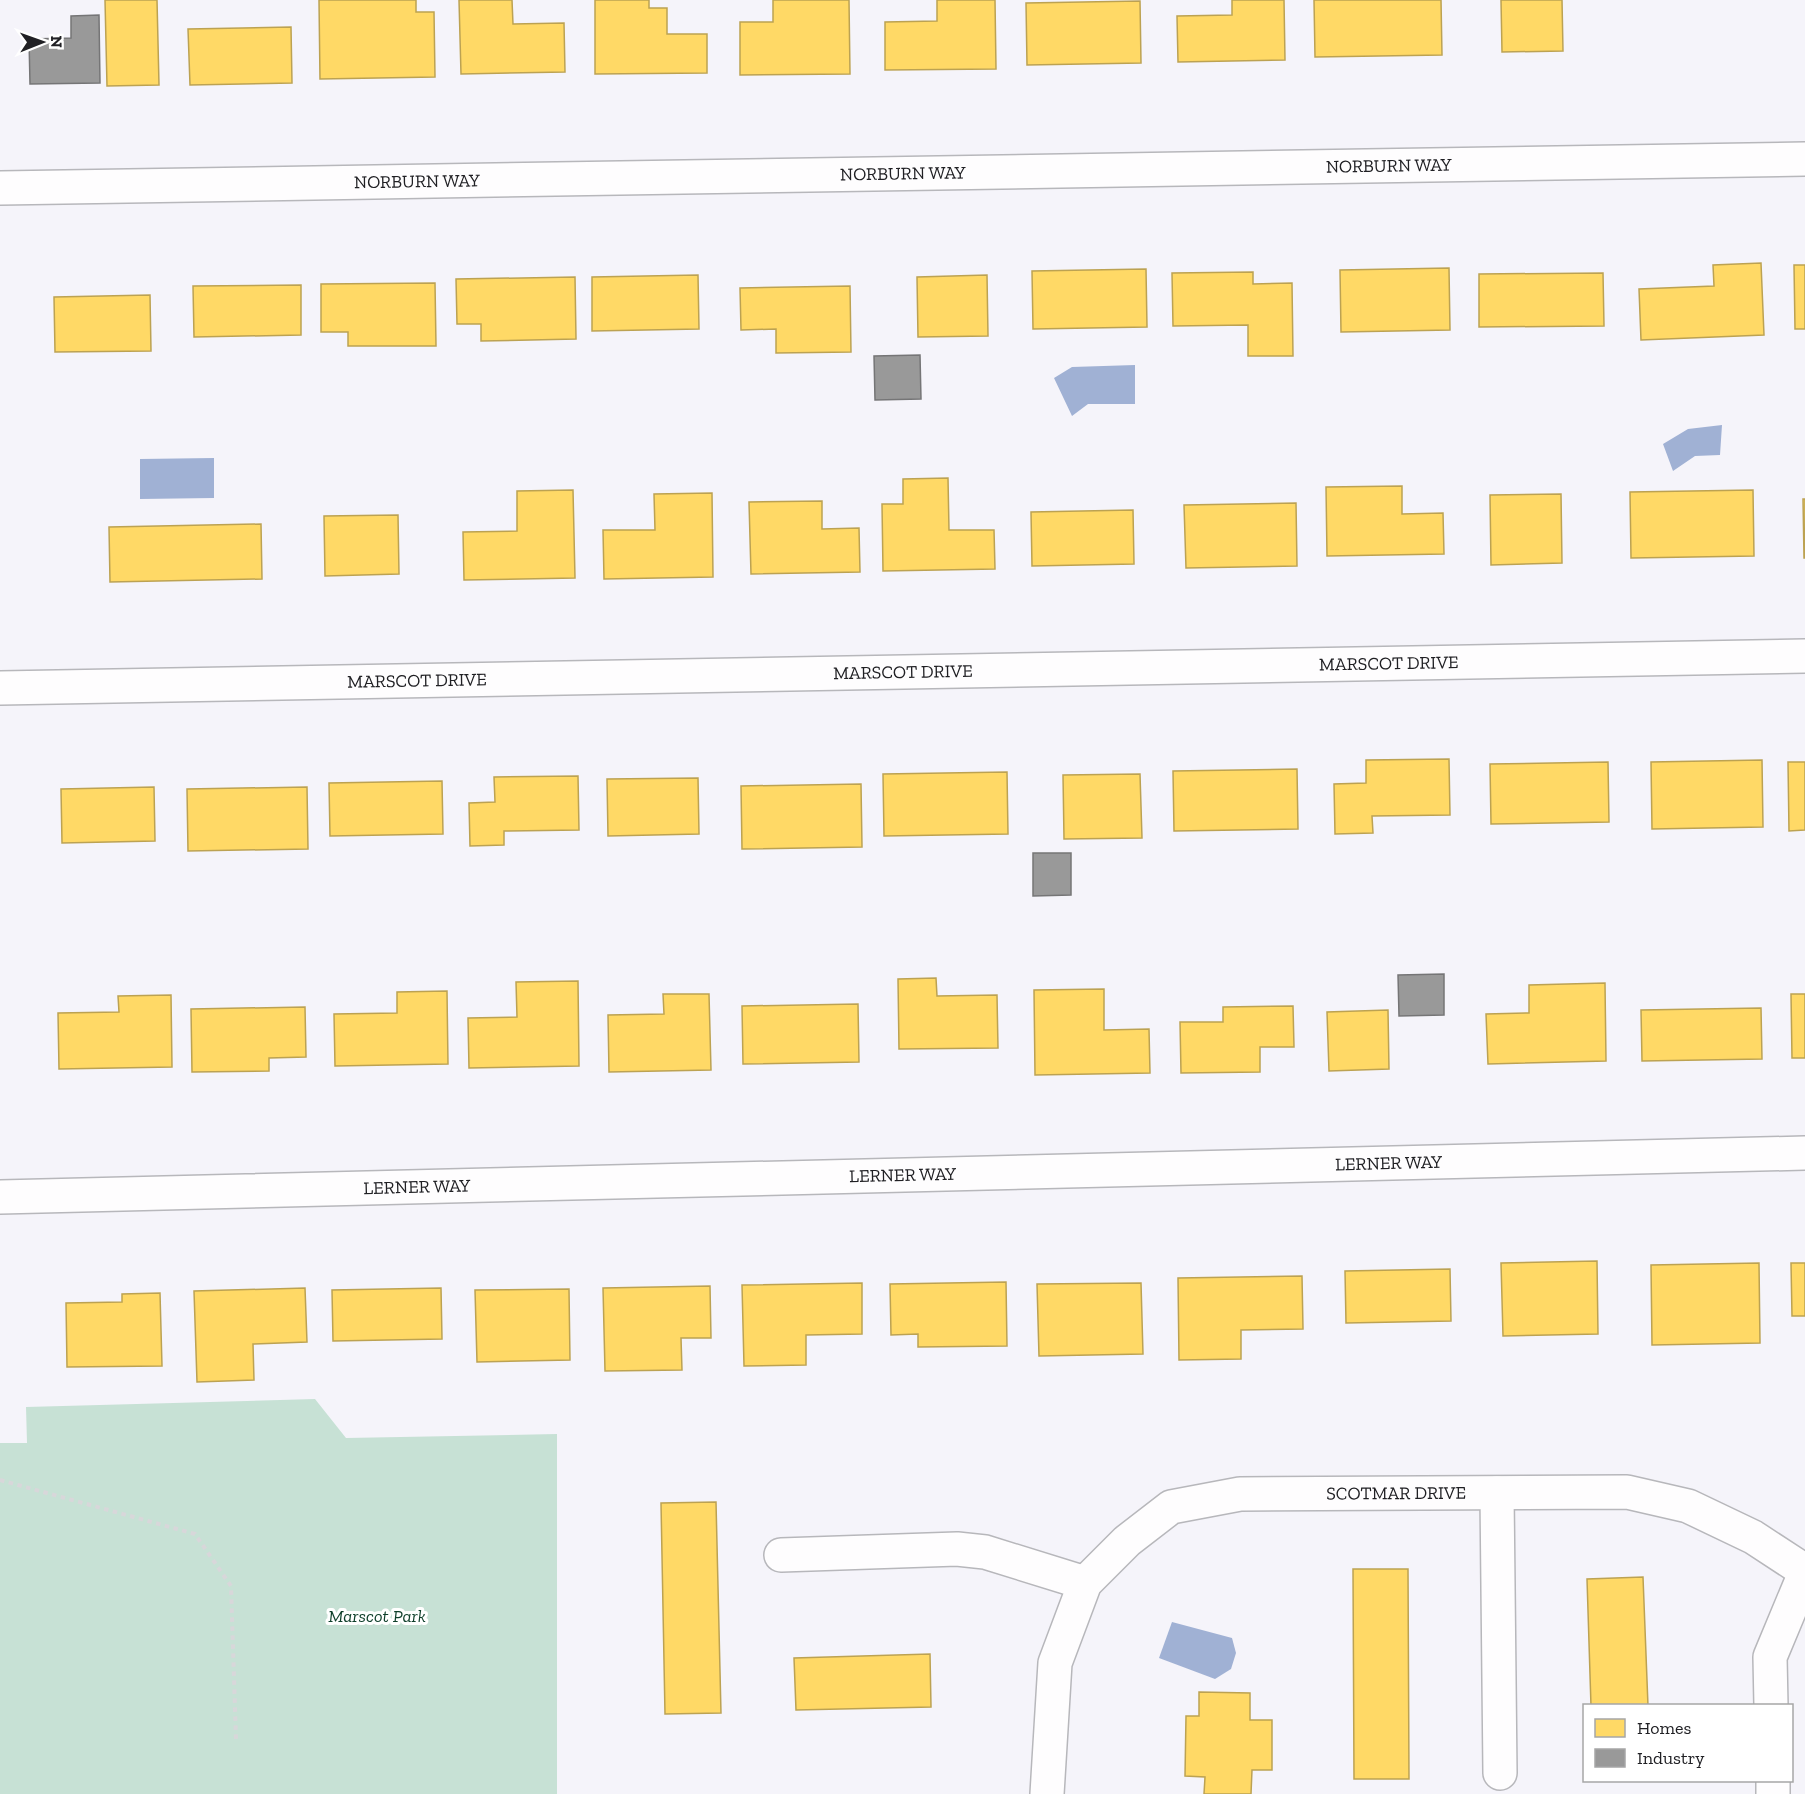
<svg xmlns="http://www.w3.org/2000/svg" width="1805" height="1794" font-family="'Zilla Slab',serif">
<style>
.green{fill:#c7e1d5}
.water{fill:#a0b1d4}
.homes{fill:#ffd966;stroke:#bca252;stroke-width:1.5}
.industry{fill:#999;stroke:#757576;stroke-width:1.5}
.lines{fill:none;stroke-linecap:round;stroke-linejoin:round}
.minor-casing{stroke:#b7b7bb;stroke-width:36}
.path{stroke:#d8d7da;stroke-width:4;stroke-dasharray:4.5 4.5;stroke-linecap:butt}
.minor{stroke:#fefdfe;stroke-width:33}
.labels{text-anchor:middle;stroke-width:6;stroke-linejoin:round;paint-order:stroke}
.street-label{font-size:18px;fill:#202024;stroke:#fff}
.park-label{font-size:18px;font-style:italic;fill:#0e3f2a;stroke:#fff}
</style>
<rect width="100%" height="100%" fill="#f5f4fa"/>
<polygon class="green" points="315,1399 346,1438 557,1434 557,1794 0,1794 0,1443 27,1443 26,1407"/>
<g class="water">
<polygon points="1135,365 1135,404 1088,404 1072,416 1054,378 1072,367"/>
<polygon points="1722,425 1720,455 1695,456 1673,471 1663,444 1688,429"/>
<polygon points="214,458 214,498 140,499 140,459"/>
<polygon points="1172,1622 1232,1638 1236,1653 1231,1669 1215,1679 1159,1658"/>
</g>
<g class="homes">
<polygon points="105,0 157,0 159,85 107,86"/>
<polygon points="319,0 416,0 416,12 434,12 435,77 320,79"/>
<polygon points="459,0 512,0 513,24 564,23 565,72 461,74"/>
<polygon points="595,0 649,0 649,8 667,8 667,34 707,34 707,73 595,74"/>
<polygon points="773,0 849,0 850,74 740,75 740,22 773,22"/>
<polygon points="937,0 995,0 996,69 885,70 885,22 937,21"/>
<polygon points="1232,0 1284,0 1285,60 1178,62 1177,16 1232,15"/>
<polygon points="1314,0 1441,0 1442,55 1315,57"/>
<polygon points="1501,0 1562,0 1563,51 1502,52"/>
<polygon points="1140,1 1141,63 1027,65 1026,3"/>
<polygon points="291,27 292,83 190,85 188,29"/>
<polygon points="1761,263 1764,335 1641,340 1639,289 1714,286 1713,265"/>
<polygon points="1794,265 1805,265 1805,329 1795,329"/>
<polygon points="1449,268 1450,330 1341,332 1340,270"/>
<polygon points="1146,269 1147,327 1033,329 1032,271"/>
<polygon points="1253,272 1253,284 1292,283 1293,356 1248,356 1248,325 1173,326 1172,273"/>
<polygon points="1603,273 1604,326 1479,327 1479,274"/>
<polygon points="698,275 699,329 592,331 592,277"/>
<polygon points="987,275 988,336 918,337 917,277"/>
<polygon points="575,277 576,339 481,341 481,324 457,324 456,279"/>
<polygon points="435,283 436,346 348,346 348,332 321,332 321,284"/>
<polygon points="301,285 301,335 194,337 193,286"/>
<polygon points="850,286 851,352 776,353 776,329 741,330 740,288"/>
<polygon points="150,295 151,351 55,352 54,297"/>
<polygon points="948,478 949,530 994,530 995,569 883,571 882,504 903,504 903,479"/>
<polygon points="1402,486 1402,514 1443,513 1444,554 1327,556 1326,487"/>
<polygon points="573,490 575,578 464,580 463,532 517,531 517,491"/>
<polygon points="1753,490 1754,556 1631,558 1630,492"/>
<polygon points="712,493 713,577 604,579 603,530 655,530 654,494"/>
<polygon points="1561,494 1562,563 1491,565 1490,495"/>
<polygon points="1803,499 1805,499 1805,558 1804,558"/>
<polygon points="822,501 822,529 859,528 860,572 751,574 749,502"/>
<polygon points="1296,503 1297,566 1186,568 1184,505"/>
<polygon points="1133,510 1134,564 1032,566 1031,512"/>
<polygon points="398,515 399,574 325,576 324,516"/>
<polygon points="261,524 262,579 110,582 109,527"/>
<polygon points="1449,759 1450,815 1372,816 1373,833 1335,834 1334,784 1366,783 1366,760"/>
<polygon points="1762,760 1763,827 1652,829 1651,762"/>
<polygon points="1608,762 1609,822 1491,824 1490,764"/>
<polygon points="1788,762 1805,762 1805,830 1789,831"/>
<polygon points="1297,769 1298,829 1174,831 1173,771"/>
<polygon points="1007,772 1008,834 884,836 883,774"/>
<polygon points="1140,774 1142,838 1064,839 1063,775"/>
<polygon points="578,776 579,830 504,831 504,845 470,846 469,803 495,802 494,777"/>
<polygon points="698,778 699,834 608,836 607,779"/>
<polygon points="442,781 443,834 330,836 329,783"/>
<polygon points="861,784 862,847 742,849 741,786"/>
<polygon points="154,787 155,841 62,843 61,789"/>
<polygon points="307,787 308,849 188,851 187,789"/>
<polygon points="936,978 937,996 997,995 998,1048 899,1049 898,979"/>
<polygon points="578,981 579,1066 469,1068 468,1018 517,1017 516,982"/>
<polygon points="1605,983 1606,1061 1488,1064 1486,1014 1529,1013 1529,985"/>
<polygon points="1104,989 1104,1030 1149,1029 1150,1073 1035,1075 1034,990"/>
<polygon points="447,991 448,1064 335,1066 334,1014 397,1013 397,992"/>
<polygon points="663,994 709,994 711,1070 609,1072 608,1015 664,1014"/>
<polygon points="1791,994 1805,994 1805,1058 1792,1058"/>
<polygon points="171,995 172,1067 59,1069 58,1013 119,1012 118,996"/>
<polygon points="858,1004 859,1062 743,1064 742,1006"/>
<polygon points="1293,1006 1294,1047 1260,1047 1260,1072 1181,1073 1180,1022 1223,1022 1223,1007"/>
<polygon points="305,1007 306,1057 269,1058 269,1071 192,1072 191,1009"/>
<polygon points="1761,1008 1762,1059 1642,1061 1641,1010"/>
<polygon points="1388,1010 1389,1069 1329,1071 1327,1012"/>
<polygon points="1597,1261 1598,1334 1503,1336 1501,1263"/>
<polygon points="1759,1263 1760,1343 1652,1345 1651,1265"/>
<polygon points="1791,1263 1805,1263 1805,1316 1792,1316"/>
<polygon points="1450,1269 1451,1321 1346,1323 1345,1271"/>
<polygon points="1302,1276 1303,1329 1241,1330 1241,1359 1179,1360 1178,1278"/>
<polygon points="1006,1282 1007,1346 918,1347 918,1334 891,1335 890,1284"/>
<polygon points="862,1283 862,1334 806,1335 806,1365 744,1366 742,1285"/>
<polygon points="1141,1283 1143,1354 1039,1356 1037,1284"/>
<polygon points="710,1286 711,1338 681,1338 682,1370 605,1371 603,1288"/>
<polygon points="305,1288 307,1342 253,1344 254,1380 197,1382 194,1291"/>
<polygon points="441,1288 442,1339 333,1341 332,1290"/>
<polygon points="569,1289 570,1360 477,1362 475,1290"/>
<polygon points="160,1293 162,1366 67,1367 66,1303 122,1302 122,1294"/>
<polygon points="716,1502 721,1713 665,1714 661,1503"/>
<polygon points="1353,1569 1408,1569 1409,1779 1354,1779"/>
<polygon points="1643,1577 1648,1706 1591,1706 1587,1579"/>
<polygon points="930,1654 931,1707 796,1710 794,1658"/>
<polygon points="1199,1692 1250,1693 1250,1720 1272,1720 1272,1770 1252,1770 1251,1794 1204,1794 1205,1777 1185,1776 1186,1716 1199,1716"/>
</g>
<g class="industry">
<polygon points="99,15 100,83 30,84 29,39 71,38 71,16"/>
<polygon points="920,355 921,399 875,400 874,356"/>
<polygon points="1033,853 1071,853 1071,895 1033,896"/>
<polygon points="1444,974 1444,1015 1399,1016 1398,975"/>
</g>
<g class="lines">
<defs>
<g id="minor">
<path id="s1" d="M 0,188 L 1805,159"/>
<path id="s2" d="M 0,688 L 1805,656"/>
<path id="s3" d="M 0,1197 L 1805,1153"/>
<polyline points="1497,1493 1500,1773"/>
<polyline points="781,1555 957,1549 985,1552 1085,1583"/>
<polyline points="1771,1706 1770,1657 1805,1573"/>
<polyline points="1773,1780 1773,1794"/>
<path id="s4" d="M 1047,1794 L 1055,1663 L 1085,1583 L 1127,1541 L 1171,1507 L 1240,1494 L 1627,1492 L 1688,1506 L 1753,1537 L 1805,1571"/>
</g>
</defs>
<use href="#minor" class="minor-casing"/>
<polyline class="path" points="0,1480 195,1534 231,1586 236,1739"/>
<use href="#minor" class="minor"/>
</g>
<g class="labels">
<g class="street-label">
<text dy="6" stroke="none"><textPath href="#s1" startOffset="1389">NORBURN WAY</textPath></text>
<text dy="6" stroke="none"><textPath href="#s1" startOffset="903">NORBURN WAY</textPath></text>
<text dy="6" stroke="none"><textPath href="#s1" startOffset="417">NORBURN WAY</textPath></text>
<text dy="6" stroke="none"><textPath href="#s2" startOffset="1389">MARSCOT DRIVE</textPath></text>
<text dy="6" stroke="none"><textPath href="#s2" startOffset="903">MARSCOT DRIVE</textPath></text>
<text dy="6" stroke="none"><textPath href="#s2" startOffset="417">MARSCOT DRIVE</textPath></text>
<text dy="6" stroke="none"><textPath href="#s3" startOffset="1389">LERNER WAY</textPath></text>
<text dy="6" stroke="none"><textPath href="#s3" startOffset="903">LERNER WAY</textPath></text>
<text dy="6" stroke="none"><textPath href="#s3" startOffset="417">LERNER WAY</textPath></text>
<text dy="6" stroke="none"><textPath href="#s4" startOffset="558">SCOTMAR DRIVE</textPath></text>
</g>
<g class="park-label">
<text x="377" y="1622">Marscot Park</text>
</g>
</g>
<rect x="1583" y="1704" width="210" height="78" fill="#ffffff" stroke="#a6a6a7" stroke-width="1.5"/>
<rect x="1595" y="1719" width="30" height="18" fill="#ffd966" stroke="#a6a6a7" stroke-width="1.5"/>
<text x="1637" y="1734" font-size="18" fill="#202024">Homes</text>
<rect x="1595" y="1749" width="30" height="18" fill="#999999" stroke="#a6a6a7" stroke-width="1.5"/>
<text x="1637" y="1764" font-size="18" fill="#202024">Industry</text>
<g transform="translate(42 42) rotate(89)" stroke="#ffffff" stroke-width="4.5" paint-order="stroke">
<path d="M0-4.5L10 22L0 15L-10 22Z" fill="#202024"/>
<text y="-9" font-size="16" font-weight="bold" text-anchor="middle" fill="#202024">N</text>
</g>
</svg>
